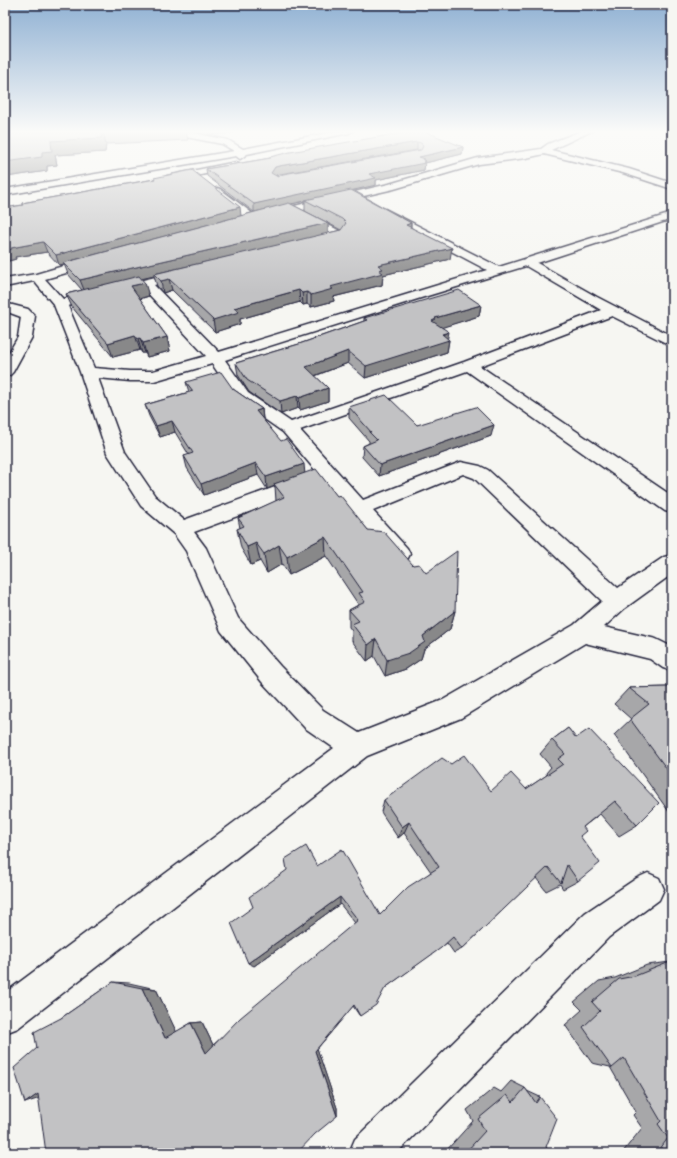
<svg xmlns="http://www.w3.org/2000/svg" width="677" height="1158" font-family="'Architects Daughter',sans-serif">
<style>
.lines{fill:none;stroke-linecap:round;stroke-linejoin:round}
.minor-casing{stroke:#22223b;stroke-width:3}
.minor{fill:#f6f6f2;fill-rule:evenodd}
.wall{fill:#a7a7a9;stroke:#22223b;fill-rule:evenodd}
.shaded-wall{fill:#888889;stroke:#22223b}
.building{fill:#c2c2c4;stroke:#22223b;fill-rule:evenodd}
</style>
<rect width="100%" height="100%" fill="#f6f6f2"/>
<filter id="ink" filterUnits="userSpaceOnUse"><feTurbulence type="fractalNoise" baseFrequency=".025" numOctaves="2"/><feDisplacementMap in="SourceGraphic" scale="8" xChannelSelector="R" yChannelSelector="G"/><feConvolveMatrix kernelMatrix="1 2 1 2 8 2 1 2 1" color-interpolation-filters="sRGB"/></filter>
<g filter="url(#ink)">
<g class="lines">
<defs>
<g id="minor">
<polygon points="174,131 184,131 228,140 243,149 338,131 353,131 349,133 247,154 240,159 236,156 5,195 5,189 234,151 222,144 181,136"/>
<polygon points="581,131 592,131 551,150 629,169 672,183 672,189 623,173 544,154 526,158 479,164 394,189 268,218 263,215 268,212 389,184 478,158 541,149 548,144"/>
<polygon points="236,162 239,163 240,165 239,167 167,182 162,179 167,176"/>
<polygon points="217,188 220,189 256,216 257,218 256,220 248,220 214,193 212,191 214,189"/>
<path d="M 385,209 L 499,267 L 672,213 L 672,219 L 537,263 L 597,297 L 672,336 L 672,346 L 612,316 L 480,366 L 672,496 L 672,513 L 665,511 L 467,371 L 300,430 L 363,500 L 461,462 L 480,466 L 488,470 L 618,588 L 664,557 L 672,555 L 672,574 L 625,608 L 604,627 L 656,639 L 672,647 L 672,671 L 663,668 L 650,659 L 585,643 L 461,718 L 367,756 L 18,1028 L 5,1033 L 5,993 L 334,748 L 305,728 L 262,682 L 221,631 L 186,551 L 174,534 L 141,506 L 107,453 L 80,372 L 54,305 L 34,281 L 5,287 L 5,279 L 36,274 L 94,257 L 98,258 L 100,261 L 98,264 L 45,279 L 63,299 L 185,270 L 189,271 L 191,274 L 189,277 L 154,285 L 219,352 L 487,270 L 381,214 L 380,212 L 381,210 ZM 526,266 L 601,310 L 464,362 L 291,422 L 248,393 L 225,360 L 424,297 ZM 143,288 L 206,356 L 153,371 L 130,371 L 94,368 L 68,306 ZM 212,364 L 236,399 L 283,432 L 391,560 L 399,562 L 407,560 L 410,554 L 407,548 L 373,511 L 463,474 L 474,478 L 602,601 L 574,625 L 443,700 L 359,733 L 323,710 L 280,666 L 238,618 L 206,548 L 194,532 L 311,489 L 314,484 L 311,479 L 304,478 L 297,479 L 184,520 L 155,496 L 125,452 L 98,378 L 130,381 L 154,381 Z"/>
<polygon points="301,211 342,232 344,234 341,239 316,246 312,245 310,243 312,241 332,235 297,216 296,214 297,212"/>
<polygon points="5,303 28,309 35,316 32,337 13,372 10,375 5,377 5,359 18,337 21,317 5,311"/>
<polygon points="648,873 659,878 664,889 659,900 609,937 397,1153 349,1153 355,1139 585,913 637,878"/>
</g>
</defs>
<use href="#minor" class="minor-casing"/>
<use href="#minor" class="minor"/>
</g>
<g class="wall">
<polygon points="5,131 186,131 188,140 106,144 105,152 55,155 57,165 47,166 47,171 6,177 5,176"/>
<polygon points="191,131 233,131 233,133 209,135"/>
<path d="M 413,131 L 463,147 L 462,154 L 425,163 L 424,170 L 376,180 L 376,185 L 353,190 L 411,223 L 411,227 L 450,259 L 383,275 L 382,285 L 333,297 L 334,301 L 311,307 L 307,304 L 303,305 L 300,302 L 240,319 L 240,324 L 215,332 L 172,290 L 163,293 L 157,286 L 154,276 L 141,279 L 149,296 L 140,299 L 167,337 L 170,351 L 147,357 L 145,353 L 142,353 L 140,350 L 113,357 L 72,307 L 66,294 L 82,290 L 68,274 L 64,264 L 59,265 L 47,252 L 15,257 L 16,259 L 5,262 L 5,208 L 22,205 L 22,203 L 154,179 L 154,178 L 241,216 L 254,212 L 207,176 L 206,169 L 270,158 L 270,157 ZM 417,150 L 420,150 L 278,177 L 276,175 L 280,174 ZM 305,201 L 305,211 L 341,230 L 328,233 L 328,223 L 291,204 Z"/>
<polygon points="481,305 479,316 442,327 447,339 449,340 447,352 365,378 348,363 315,376 328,388 328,401 300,410 298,408 281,414 249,392 238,375 236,363 299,344 364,321 364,318"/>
<polygon points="186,382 233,389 262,409 263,419 304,473 337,496 368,530 413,565 426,573 455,611 450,629 424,649 421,659 406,669 385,676 374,656 367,661 352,641 352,631 349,627 349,610 358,605 358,604 326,556 289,575 282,564 267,573 260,561 251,565 241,548 237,529 240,528 238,518 276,501 275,486 267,489 258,475 204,495 187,468 184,456 189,455 175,432 160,437 149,416 145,405 189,392"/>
<polygon points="349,407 417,425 491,436 379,476 362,457 363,446 369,443 369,441 349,418"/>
<polygon points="672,684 672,816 614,735 631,719 614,704 629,688 668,687"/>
<polygon points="568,728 637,825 619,836 600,814 583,827 580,836 578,881 563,889 560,884 546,891 536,878 462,949 454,953 447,943 385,988 360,1016 359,1015 353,1006 317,1049 337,1108 337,1116 37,1048 61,1018 113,982 129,983 156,989 176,1032 191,1023 202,1022 213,1045 355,923 340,904 254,966 317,866 380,915 431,872 404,833 398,838 381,812 384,800 491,791 526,789 547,775 546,773 551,767 540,754 552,740"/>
<polygon points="670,962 672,1153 622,1153 642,1128 633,1115 636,1112 610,1067 592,1063 565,1025 582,1010 574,1002 599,981 615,978 647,965"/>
<polygon points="511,1081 525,1088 527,1091 540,1097 546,1147 550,1153 444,1153 473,1121 467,1110 494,1088 501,1092"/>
</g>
<g class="shaded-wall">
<polygon points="5,131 31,131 5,140"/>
<polygon points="103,131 106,144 105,152 55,155 57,165 47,166 47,171 6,177 5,176 5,162 42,152 51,141"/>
<polygon points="208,131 233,131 233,133 209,135"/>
<polygon points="417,142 417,150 280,174 276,175 272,180 271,173 275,167 279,166"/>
<polygon points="463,147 462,154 425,163 424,170 376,180 376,185 306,201 305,200 305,201 254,212 254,204 369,174 419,157"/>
<polygon points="240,207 241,216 63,263 64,264 59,265 56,255"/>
<polygon points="328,223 328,234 154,274 154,276 85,292 80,280"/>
<polygon points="411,223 410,234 406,225"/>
<polygon points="43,242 47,252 15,257 16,259 5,262 5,251 11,248"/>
<polygon points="452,248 450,259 383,275 382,285 333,297 334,301 311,307 311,295 378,265"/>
<polygon points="169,279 172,290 163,293 161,281"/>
<polygon points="145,283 149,296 135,300 131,286"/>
<polygon points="299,290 300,302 240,319 240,324 215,332 213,320 234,308"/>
<polygon points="307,292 307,304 303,305 302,293"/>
<polygon points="481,305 479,316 434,330 432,321 435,318"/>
<polygon points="449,332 447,341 449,340 447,352 365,378 366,366"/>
<polygon points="135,335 140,350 113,357 108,343"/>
<polygon points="167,337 170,351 147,357 143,343"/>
<polygon points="140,338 145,353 142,353 138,339"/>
<polygon points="348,351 348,363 306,379 306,367"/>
<polygon points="328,388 328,401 300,410 299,398"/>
<polygon points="297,396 298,408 281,414 280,401"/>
<polygon points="262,409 263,420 256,411"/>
<polygon points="172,421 175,432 160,437 156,426"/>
<polygon points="494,425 491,436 379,476 380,465"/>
<polygon points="256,463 258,475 204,495 201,484"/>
<polygon points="304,464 305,475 274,484 275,486 267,489 266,477"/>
<polygon points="325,537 326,556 289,575 287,557"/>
<polygon points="256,543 260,561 251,565 247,547"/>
<polygon points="279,545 282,564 267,573 264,554"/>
<polygon points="455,611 450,629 424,649 421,659 406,669 385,676 387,660 423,636"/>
<polygon points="376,639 374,656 367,661 368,645"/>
<polygon points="409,822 404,833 398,838 402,827"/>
<polygon points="340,897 340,904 254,966 248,963"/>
<polygon points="142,988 156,989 178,1035 165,1038"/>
<polygon points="202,1022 215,1049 206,1053 191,1023"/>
<polygon points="317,1048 337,1108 337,1116 315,1051"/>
<polygon points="38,1094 49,1095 25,1103"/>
</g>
<g class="building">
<polygon points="19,131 110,131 103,131 101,138 51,141 52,151 42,152 42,157 5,162 5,132"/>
<path d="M 413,131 L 424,131 L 463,147 L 419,157 L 425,159 L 423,160 L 426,161 L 423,162 L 425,163 L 369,174 L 376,178 L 254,204 L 206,169 L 271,158 L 270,157 L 290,152 ZM 417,142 L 421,143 L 423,146 L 421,150 L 283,174 L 278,177 L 271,173 L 275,167 L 279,166 Z"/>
<polygon points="192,170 240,207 56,255 43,242 11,248 12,249 5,251 5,208 23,205 22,203 155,179 154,178"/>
<polygon points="351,190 411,223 406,225 452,248 378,265 383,269 379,270 383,273 330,287 333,289 311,295 307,292 302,293 299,290 234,308 239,312 213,320 169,279 161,281 154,274 341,230 346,223 342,219 305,200"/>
<polygon points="289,203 328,223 80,280 63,263"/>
<polygon points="139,276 145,283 131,286 167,337 143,343 140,338 138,339 135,335 108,343 66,294"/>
<polygon points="459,290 481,305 435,318 436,319 432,321 449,332 442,334 449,340 366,366 348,351 306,367 328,388 299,398 297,396 280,401 247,380 236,363 299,344 367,320 364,318"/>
<polygon points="221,372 233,389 262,409 256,411 281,441 286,439 304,464 266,477 256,463 201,484 184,456 193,453 172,421 156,426 145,405 193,391 186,382"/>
<polygon points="386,395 417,425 476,407 494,425 380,465 363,446 377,440 369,432 371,432 349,407"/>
<polygon points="316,469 337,496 340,495 368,530 384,532 413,565 419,564 426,573 457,551 455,611 423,636 425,642 409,653 387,660 376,639 368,645 352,624 359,621 349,610 365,602 359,593 363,592 325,537 287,557 279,545 264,554 256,543 247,547 237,529 244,526 238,518 284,497 274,484"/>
<polygon points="672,684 672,776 630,719 649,704 629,688 668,687"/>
<polygon points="568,728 576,738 589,729 659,803 637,825 615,801 583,827 586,831 580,836 600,863 578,881 567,865 561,883 548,867 462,949 453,937 441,948 385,988 376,1005 360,1016 354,1005 315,1051 337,1116 315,1134 297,1153 46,1153 38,1094 25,1103 14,1068 37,1048 34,1032 61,1018 113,982 142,988 165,1038 191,1023 206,1053 240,1018 358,920 340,897 248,963 231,923 253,907 249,897 287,870 285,859 306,846 317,866 342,849 380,915 408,887 439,867 409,822 402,827 384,800 442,758 451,764 464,755 491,791 511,773 526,789 563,764 558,759 565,754 552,740"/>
<polygon points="670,962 672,965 672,1153 657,1153 668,1138 658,1124 661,1121 624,1058 612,1068 583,1027 600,1011 592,1002 619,979 635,976"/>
<polygon points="525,1088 536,1103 540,1097 557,1119 546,1147 550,1153 465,1153 485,1131 478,1119 507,1095 513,1102"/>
</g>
</g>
<linearGradient id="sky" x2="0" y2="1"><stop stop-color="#90b1d3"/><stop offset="0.45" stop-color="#fbfbf9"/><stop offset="1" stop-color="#fbfbf9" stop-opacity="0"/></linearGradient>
<rect width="677" height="293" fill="url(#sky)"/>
<rect width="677" height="1158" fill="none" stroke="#f6f6f2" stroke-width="20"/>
<rect x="10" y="10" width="657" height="1138" fill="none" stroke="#22223b" stroke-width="1.5" filter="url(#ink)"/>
</svg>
